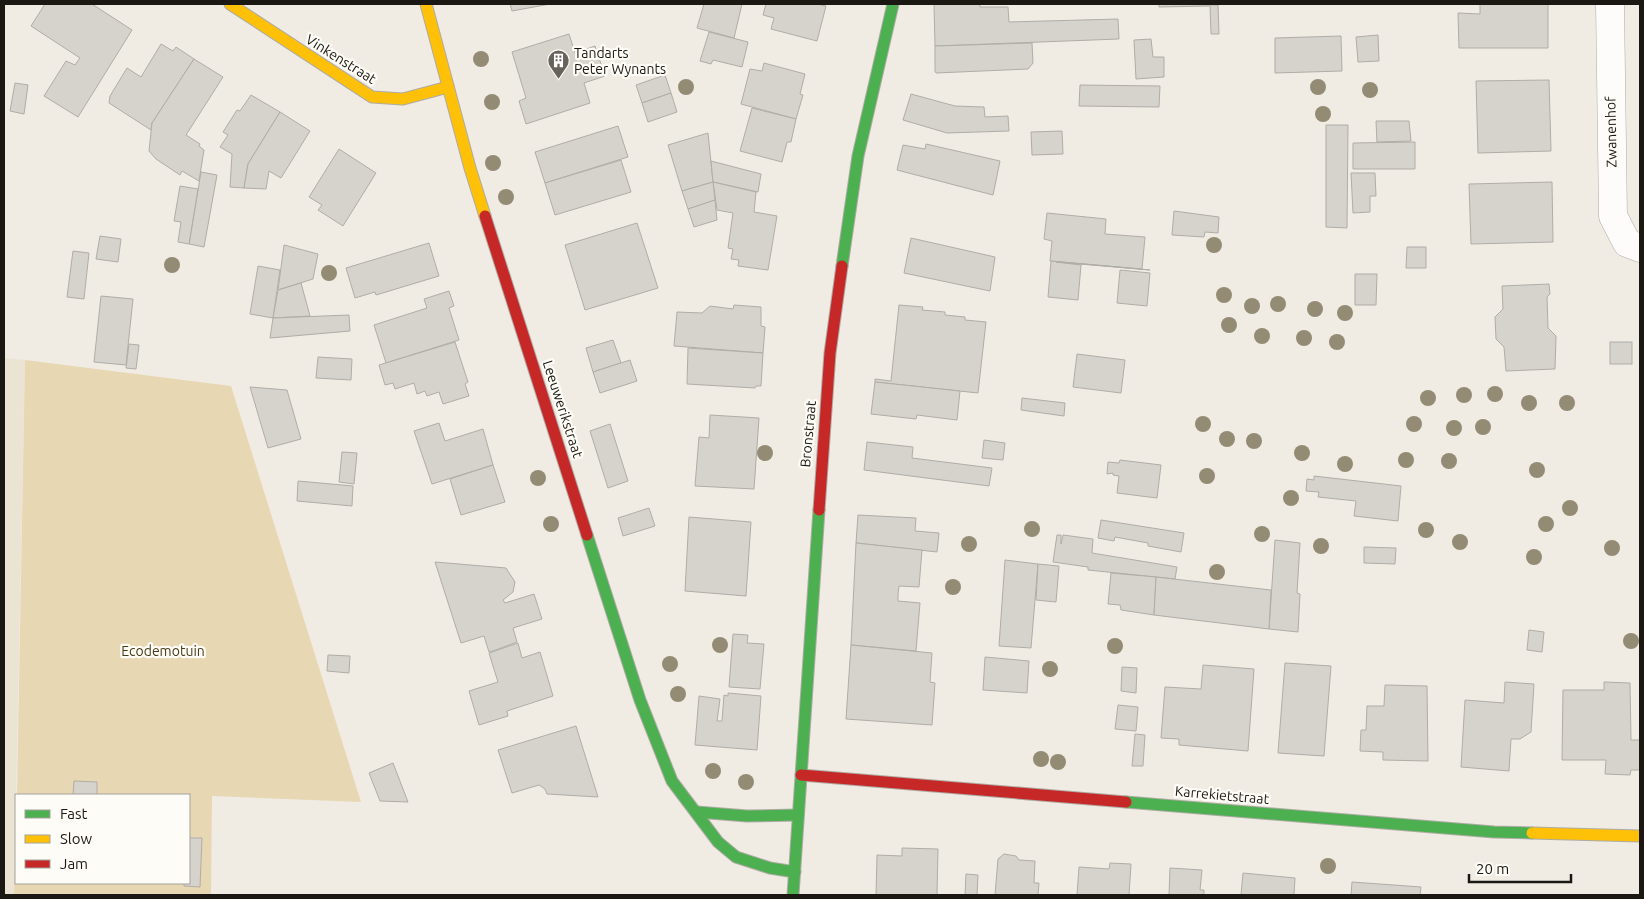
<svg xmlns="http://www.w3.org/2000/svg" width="1644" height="899" font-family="Ubuntu,sans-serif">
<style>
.built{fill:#ebe4d4}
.green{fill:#e8d7b3}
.building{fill:#d5d3cc;stroke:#b0ada7}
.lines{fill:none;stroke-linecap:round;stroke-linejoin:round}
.street-casing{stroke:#aeaba5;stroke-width:29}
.fast-casing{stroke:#aeaba5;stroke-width:13}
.slow-casing{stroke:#aeaba5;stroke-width:13}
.jam-casing{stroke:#aeaba5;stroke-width:13}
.street{stroke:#fdfcfb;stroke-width:28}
.fast{stroke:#4caf50;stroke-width:11}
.slow{stroke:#ffc107;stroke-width:11}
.jam{stroke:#c62828;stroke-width:11}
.tree{fill:#948b74}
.labels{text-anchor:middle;stroke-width:4.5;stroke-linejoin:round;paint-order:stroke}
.poi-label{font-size:14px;fill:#1b1813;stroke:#fefcf6;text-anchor:start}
.street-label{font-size:14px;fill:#1b1813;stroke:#fefcf6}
.park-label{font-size:14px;fill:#493b19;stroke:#fefcf6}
</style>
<rect width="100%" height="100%" fill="#f0ece4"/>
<polygon class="built" points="4,358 25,360 14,895 4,895"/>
<polygon class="green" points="25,360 231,386 361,802 212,796 211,895 14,895 16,809 16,883 189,883 189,795 17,795"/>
<g class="building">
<polygon points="45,4 92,4 132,30 78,117 44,96 66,61 75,65 80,58 31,26"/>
<polygon points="510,4 550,4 512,11"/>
<polygon points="704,4 742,4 734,38 697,28"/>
<polygon points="766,4 817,4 826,6 817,41 771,29 774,18 763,15"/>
<polygon points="934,4 980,4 980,7 1008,7 1009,22 1118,19 1119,39 935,46"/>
<polygon points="1159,4 1218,5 1219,34 1211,34 1210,6 1159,7"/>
<polygon points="1480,4 1548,4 1548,48 1459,48 1458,13 1480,14"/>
<polygon points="709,32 748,42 742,67 713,60 711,64 700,61"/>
<polygon points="569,34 575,53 595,46 605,76 584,83 590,103 526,124 519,101 526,98 512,52"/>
<polygon points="1378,35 1379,61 1358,62 1356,37"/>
<polygon points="1341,36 1342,71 1275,73 1275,38"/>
<polygon points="1151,39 1153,57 1164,57 1164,77 1136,79 1134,40"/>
<polygon points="1032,43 1033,63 1028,69 936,73 935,71 935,46"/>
<polygon points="161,44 173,51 176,47 194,59 152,123 151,130 109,103 110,96 127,68 141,77"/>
<polygon points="194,59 223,77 186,135 200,144 199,146 204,150 199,181 182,171 180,175 156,159 149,151 152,123"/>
<polygon points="764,63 805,74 800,94 803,95 796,119 741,104 750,69 762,71"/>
<polygon points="665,75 671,93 642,103 636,85"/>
<polygon points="1549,80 1551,151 1478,153 1476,81"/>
<polygon points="15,83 28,85 24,114 10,111"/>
<polygon points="1080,85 1160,86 1159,107 1079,106"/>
<polygon points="671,93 677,112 648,122 642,103"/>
<polygon points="911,94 955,106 984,107 985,117 1008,116 1009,131 947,133 903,120"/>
<polygon points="251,95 280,112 248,164 244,188 230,187 232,154 220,147 228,135 223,132 237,110 240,111"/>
<polygon points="752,108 796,119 791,142 787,142 782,162 740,151"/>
<polygon points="280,112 310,131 281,178 269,171 266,189 244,188 248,164"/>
<polygon points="1376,121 1409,121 1411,141 1377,142"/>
<polygon points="1326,125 1348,125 1347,228 1326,227"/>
<polygon points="618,126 628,157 545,183 535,152"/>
<polygon points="1062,131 1063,154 1032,155 1031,132"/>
<polygon points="708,133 713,182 682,191 668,145"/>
<polygon points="1415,142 1415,169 1353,169 1353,143"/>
<polygon points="926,144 1000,161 993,195 897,170 903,145 925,149"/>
<polygon points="339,149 376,173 343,226 318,210 322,205 309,197"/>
<polygon points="621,160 631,192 555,215 545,183"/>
<polygon points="711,161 761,174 758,192 713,182"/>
<polygon points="201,172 217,175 204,247 189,244"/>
<polygon points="1351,173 1375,173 1376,196 1370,196 1370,212 1353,213"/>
<polygon points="713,182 756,192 754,212 777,216 768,270 738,266 739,260 731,259 733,249 728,248 733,213 717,210"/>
<polygon points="713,182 715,200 688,209 682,191"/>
<polygon points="1552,182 1553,242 1471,244 1469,184"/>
<polygon points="180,186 198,189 189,244 178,242 181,222 174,221"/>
<polygon points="715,200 717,220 694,227 688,209"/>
<polygon points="1174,211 1219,217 1218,233 1205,232 1204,237 1172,235"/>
<polygon points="1047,213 1106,219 1105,234 1145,237 1142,269 1050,261 1052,241 1044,239"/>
<polygon points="637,223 658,288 585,310 565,245"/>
<polygon points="100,236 121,239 118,262 96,259"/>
<polygon points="911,238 995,257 990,291 904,273"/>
<polygon points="429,243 439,276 376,295 375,292 355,298 346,268"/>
<polygon points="284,245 318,254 313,279 278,290"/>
<polygon points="1407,247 1426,247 1426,268 1406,268"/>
<polygon points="73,251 89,253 84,299 67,297"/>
<polygon points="1051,261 1150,270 1056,262 1081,265 1078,300 1048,297"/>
<polygon points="258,266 280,270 273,318 250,314"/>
<polygon points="1120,270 1150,273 1147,306 1117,303"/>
<polygon points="1355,274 1377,274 1376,305 1355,305"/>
<polygon points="301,283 310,316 273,318 278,290"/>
<polygon points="1549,284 1550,294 1547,297 1548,328 1556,336 1555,369 1506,371 1504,347 1496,339 1495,317 1503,309 1502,286"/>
<polygon points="449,291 454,306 449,308 459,340 386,363 374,325 427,308 424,299"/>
<polygon points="101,296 133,299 126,365 94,362"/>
<polygon points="734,305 761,307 761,326 765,327 763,353 674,346 677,312 702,313 710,306 733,309"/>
<polygon points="899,305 923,307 922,310 945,312 945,315 965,317 965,320 986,322 978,393 875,382 875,379 891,381"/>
<polygon points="349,315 350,331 270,338 273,318"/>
<polygon points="613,340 621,363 593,372 586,348"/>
<polygon points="455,342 468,382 465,384 469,396 443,404 439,392 427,396 425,391 417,394 414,383 395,389 393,383 385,385 379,365"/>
<rect x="1610" y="342" width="22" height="22"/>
<polygon points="129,344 139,345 136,369 126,368"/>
<polygon points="688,348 763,353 761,386 756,386 755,388 687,384"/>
<polygon points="1077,354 1125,360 1121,393 1073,387"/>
<polygon points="318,357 352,359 351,380 316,378"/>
<polygon points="630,360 637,381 600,393 593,372"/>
<polygon points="875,382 960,391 957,420 917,415 916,419 871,414"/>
<polygon points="250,387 287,390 301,439 268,448"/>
<polygon points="1022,398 1065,403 1064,416 1021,410"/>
<polygon points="710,415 759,418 754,489 695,486 699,437 709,438"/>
<polygon points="439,423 445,441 483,429 493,465 432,484 414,431"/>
<polygon points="610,424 628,481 608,488 590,431"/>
<polygon points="984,440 1005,443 1003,460 982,458"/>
<polygon points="867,442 913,447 912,458 992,468 989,486 864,470"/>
<polygon points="342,452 357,453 354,484 339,482"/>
<polygon points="1120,460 1161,465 1157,498 1117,493 1119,476 1113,475 1113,473 1107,474 1108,462 1119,463"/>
<polygon points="493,465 505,502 461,515 450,479"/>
<polygon points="1314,476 1401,486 1398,521 1354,516 1356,501 1318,497 1319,492 1306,491 1307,479 1314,480"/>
<polygon points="298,481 353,486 352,506 297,501"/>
<polygon points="649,508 655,526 623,536 618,518"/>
<polygon points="858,515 916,518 915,531 939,533 937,552 856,543"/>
<polygon points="689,517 751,522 746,596 685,591"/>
<polygon points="1101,520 1184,533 1181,552 1148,546 1148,543 1115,537 1114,541 1098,538"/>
<polygon points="1057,535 1061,535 1061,544 1063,535 1093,539 1092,553 1177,567 1175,579 1088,570 1088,567 1053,562"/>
<polygon points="1275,540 1300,543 1297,593 1300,594 1298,632 1269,629"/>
<polygon points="856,543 922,550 919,587 899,586 898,594 898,601 920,603 916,651 851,645"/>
<polygon points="1364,547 1396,548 1395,564 1364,563"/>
<polygon points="1005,560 1038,564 1031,648 999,646"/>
<polygon points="435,562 506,568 515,582 513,592 503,600 505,603 534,594 542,619 513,628 517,642 493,651 489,652 484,636 461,643"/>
<polygon points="1038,564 1059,566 1056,602 1036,600"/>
<polygon points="1111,573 1156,577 1154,615 1121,610 1120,605 1108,604"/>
<polygon points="1156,577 1271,590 1269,629 1154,615"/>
<polygon points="1529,630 1544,632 1542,652 1527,650"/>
<polygon points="733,634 748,635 747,643 764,644 760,689 729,687"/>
<polygon points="518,643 522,658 540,652 553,696 507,711 508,716 479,725 469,691 498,682 489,653"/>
<polygon points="851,645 932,653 930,682 935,683 932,725 846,719"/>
<polygon points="328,655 350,656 349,673 327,671"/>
<polygon points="985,657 1029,661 1027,693 983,690"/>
<polygon points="1285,663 1331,666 1324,756 1278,753"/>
<polygon points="1203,665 1254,669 1248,751 1179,745 1179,739 1161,738 1165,687 1201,689"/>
<polygon points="1122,667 1137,668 1136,693 1121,691"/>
<polygon points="1505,682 1534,684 1531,732 1520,739 1511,739 1509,771 1461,767 1465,700 1504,703"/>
<polygon points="1604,682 1630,683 1631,740 1640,740 1640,770 1631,770 1630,775 1605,774 1606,760 1562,760 1563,690 1604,690"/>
<polygon points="1385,685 1427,686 1428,761 1383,760 1383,752 1360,751 1361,730 1366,730 1367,706 1384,706"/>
<polygon points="728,693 761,696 757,750 695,745 699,696 720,699 717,721 722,721 724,695 728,696"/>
<polygon points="1118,705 1138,707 1136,731 1115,729"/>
<polygon points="576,726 598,797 547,794 545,789 539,785 512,793 498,750"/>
<polygon points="1135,734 1145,735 1143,766 1132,766"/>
<polygon points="393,763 408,802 380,801 369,773"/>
<polygon points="74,781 97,782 97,795 73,795"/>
<polygon points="189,838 202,838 200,887 184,886 184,883 189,883"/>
<polygon points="902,848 938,849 937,895 876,895 877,855 902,856"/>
<polygon points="1004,854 1016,856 1019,860 1035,861 1034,883 1039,883 1038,895 995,895 998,859"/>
<polygon points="1110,863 1131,864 1129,895 1077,895 1079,867 1109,869"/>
<polygon points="1170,868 1202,870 1200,890 1204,890 1204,895 1169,895"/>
<polygon points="1243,873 1295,878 1294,895 1241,895"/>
<polygon points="966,874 978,875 977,895 965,895"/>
<polygon points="1352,882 1421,887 1420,895 1351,895"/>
</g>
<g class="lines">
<defs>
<polyline id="street" points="1610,4 1613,216 1627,243 1640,248"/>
<g id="fast">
<polyline points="842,266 858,156 893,4"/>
<polyline points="587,535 640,700 672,781 718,842 736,857 770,868 795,872"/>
<polyline points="1126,802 1494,832 1532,833"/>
<polyline points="697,812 747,816 798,815"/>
<polyline points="793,895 819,510"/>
</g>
<g id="slow">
<polyline points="230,4 372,97 403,99 448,87"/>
<polyline points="426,4 470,168 485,216"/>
<polyline points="1532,833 1640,836"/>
</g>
<g id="jam">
<polyline points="485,216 587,535"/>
<polyline points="819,510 830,353 842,266"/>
<polyline points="801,775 1126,802"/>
</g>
</defs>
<use href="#street" class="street-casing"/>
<use href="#fast" class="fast-casing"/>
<use href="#slow" class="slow-casing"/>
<use href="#jam" class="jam-casing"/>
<use href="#street" class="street"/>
<use href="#fast" class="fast"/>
<use href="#slow" class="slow"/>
<use href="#jam" class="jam"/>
</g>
<g class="tree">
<circle cx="481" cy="59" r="8"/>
<circle cx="686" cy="87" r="8"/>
<circle cx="1318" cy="87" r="8"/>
<circle cx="1370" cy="90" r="8"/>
<circle cx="492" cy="102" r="8"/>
<circle cx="1323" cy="114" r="8"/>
<circle cx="493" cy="163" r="8"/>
<circle cx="506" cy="197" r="8"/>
<circle cx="1214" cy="245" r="8"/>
<circle cx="172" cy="265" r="8"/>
<circle cx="329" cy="273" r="8"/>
<circle cx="1224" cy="295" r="8"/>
<circle cx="1278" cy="304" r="8"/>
<circle cx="1252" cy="306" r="8"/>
<circle cx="1315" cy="309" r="8"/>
<circle cx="1345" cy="313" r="8"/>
<circle cx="1229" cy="325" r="8"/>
<circle cx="1262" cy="336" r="8"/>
<circle cx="1304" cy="338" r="8"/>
<circle cx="1337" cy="342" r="8"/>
<circle cx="1495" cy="394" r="8"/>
<circle cx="1464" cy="395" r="8"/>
<circle cx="1428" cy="398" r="8"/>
<circle cx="1529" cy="403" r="8"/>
<circle cx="1567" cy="403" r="8"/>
<circle cx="1203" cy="424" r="8"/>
<circle cx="1414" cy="424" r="8"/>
<circle cx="1483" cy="427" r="8"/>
<circle cx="1454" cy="428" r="8"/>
<circle cx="1227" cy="439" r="8"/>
<circle cx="1254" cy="441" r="8"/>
<circle cx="765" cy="453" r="8"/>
<circle cx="1302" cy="453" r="8"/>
<circle cx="1406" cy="460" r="8"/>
<circle cx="1449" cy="461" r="8"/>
<circle cx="1345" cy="464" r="8"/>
<circle cx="1537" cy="470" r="8"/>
<circle cx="1207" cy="476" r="8"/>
<circle cx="538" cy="478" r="8"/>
<circle cx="1291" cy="498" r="8"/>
<circle cx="1570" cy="508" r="8"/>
<circle cx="551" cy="524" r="8"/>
<circle cx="1546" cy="524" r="8"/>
<circle cx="1032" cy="529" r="8"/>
<circle cx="1426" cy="530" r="8"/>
<circle cx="1262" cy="534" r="8"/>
<circle cx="1460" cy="542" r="8"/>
<circle cx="969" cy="544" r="8"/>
<circle cx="1321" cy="546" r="8"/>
<circle cx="1612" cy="548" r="8"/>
<circle cx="1534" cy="557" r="8"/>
<circle cx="1217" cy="572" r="8"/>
<circle cx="953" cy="587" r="8"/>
<circle cx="1631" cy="641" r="8"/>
<circle cx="720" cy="645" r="8"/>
<circle cx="1115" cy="646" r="8"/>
<circle cx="670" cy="664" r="8"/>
<circle cx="1050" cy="669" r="8"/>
<circle cx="678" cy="694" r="8"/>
<circle cx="1041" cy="759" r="8"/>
<circle cx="1058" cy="762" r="8"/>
<circle cx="713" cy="771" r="8"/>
<circle cx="746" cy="782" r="8"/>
<circle cx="1328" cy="866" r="8"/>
</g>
<defs>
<symbol id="building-pin" viewBox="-11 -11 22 30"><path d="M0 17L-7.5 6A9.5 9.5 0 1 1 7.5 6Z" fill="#66625c" stroke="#fefcf6"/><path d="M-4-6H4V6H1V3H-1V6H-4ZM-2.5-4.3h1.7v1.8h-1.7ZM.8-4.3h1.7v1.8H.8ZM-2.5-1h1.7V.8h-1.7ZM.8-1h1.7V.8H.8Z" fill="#fff"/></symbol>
</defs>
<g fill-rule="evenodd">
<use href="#building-pin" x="546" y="48" width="25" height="34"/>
</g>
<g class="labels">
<g class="poi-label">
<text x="574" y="58">Tandarts<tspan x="574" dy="16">Peter Wynants</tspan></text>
</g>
<g class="street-label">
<text transform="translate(341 59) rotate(32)" y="5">Vinkenstraat</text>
<text transform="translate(1611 132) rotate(-91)" y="5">Zwanenhof</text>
<text transform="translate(563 409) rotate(72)" y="5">Leeuwerikstraat</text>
<text transform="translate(808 434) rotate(-85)" y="5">Bronstraat</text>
<text transform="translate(1222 795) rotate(5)" y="5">Karrekietstraat</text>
</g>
<g class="park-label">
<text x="163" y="656">Ecodemotuin</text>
</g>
</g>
<rect width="1644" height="899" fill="none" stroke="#1b1813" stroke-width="10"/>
<rect x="15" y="794" width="175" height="90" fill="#fefcf6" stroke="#a3a19b"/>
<rect x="25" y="810" width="25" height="8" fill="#4caf50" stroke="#a3a19b"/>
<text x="60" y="819" font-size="15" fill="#1b1813">Fast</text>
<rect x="25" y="835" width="25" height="8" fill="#ffc107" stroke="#a3a19b"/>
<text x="60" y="844" font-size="15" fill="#1b1813">Slow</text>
<rect x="25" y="860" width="25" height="8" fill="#c62828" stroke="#a3a19b"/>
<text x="60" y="869" font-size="15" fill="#1b1813">Jam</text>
<path d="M1469 874v8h102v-8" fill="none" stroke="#1b1813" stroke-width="2.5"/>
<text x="1476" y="874" font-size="15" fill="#1b1813" stroke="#fefcf6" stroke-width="4" paint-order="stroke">20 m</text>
</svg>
